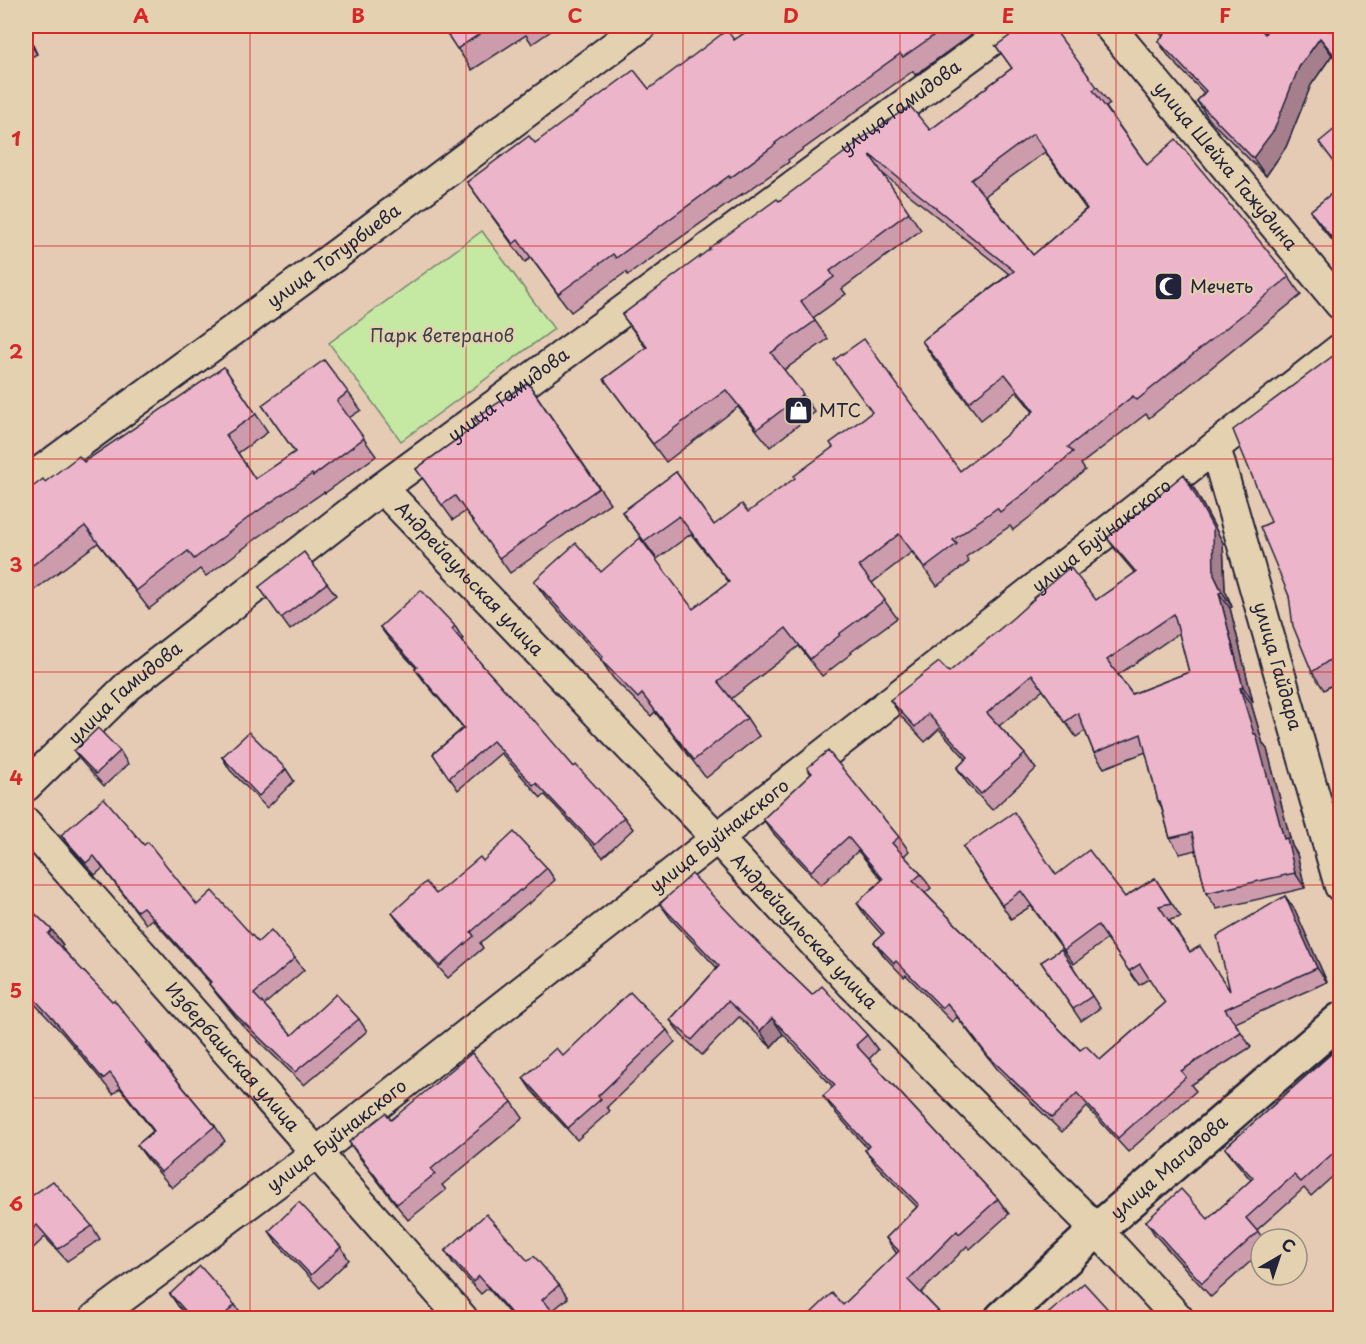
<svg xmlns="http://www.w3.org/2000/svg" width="1366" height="1344" font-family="'Playpen Sans',sans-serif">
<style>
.green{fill:#c5e9a3;stroke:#74866f;stroke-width:1.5}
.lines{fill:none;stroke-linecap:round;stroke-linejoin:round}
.street-casing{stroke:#22223b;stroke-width:34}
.secondary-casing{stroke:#22223b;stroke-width:38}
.street{stroke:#e4d1af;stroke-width:30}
.secondary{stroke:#e4d1af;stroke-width:33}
.wall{fill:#cc9cad;stroke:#22223b;stroke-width:1.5;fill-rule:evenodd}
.shaded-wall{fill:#a67f8d;stroke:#22223b;stroke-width:1.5}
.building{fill:#edb5c9;stroke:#22223b;stroke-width:1.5;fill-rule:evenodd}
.grid{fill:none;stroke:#d62828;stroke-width:1.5;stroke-opacity:0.55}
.labels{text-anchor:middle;stroke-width:4.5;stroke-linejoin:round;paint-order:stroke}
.street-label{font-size:18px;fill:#22223b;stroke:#e4d1af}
.poi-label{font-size:18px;fill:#22223b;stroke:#e4d1af;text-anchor:start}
.park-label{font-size:18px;fill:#3a404b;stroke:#e4d1af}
.neatline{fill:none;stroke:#d62828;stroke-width:2}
.grid-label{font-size:20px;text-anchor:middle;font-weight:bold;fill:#d62828}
</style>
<rect width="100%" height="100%" fill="#e6cbb4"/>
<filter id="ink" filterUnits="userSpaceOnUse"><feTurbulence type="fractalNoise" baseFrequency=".0167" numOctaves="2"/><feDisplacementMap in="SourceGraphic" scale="12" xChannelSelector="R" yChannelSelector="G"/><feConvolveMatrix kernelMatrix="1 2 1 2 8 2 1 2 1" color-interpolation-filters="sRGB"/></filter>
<g filter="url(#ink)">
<polygon class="green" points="482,231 554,329 401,441 329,343"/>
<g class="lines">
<defs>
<g id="street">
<path id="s1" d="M 1109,26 L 1340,304"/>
<path id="s2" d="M 1215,447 L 1340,886"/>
<path id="s3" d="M 26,482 L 340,252 L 641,26"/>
<path id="s4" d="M 382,488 L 717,838 L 852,984 L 1097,1230 L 1178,1318"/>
<path id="s5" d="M 26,786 L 127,687 L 382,488 L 1011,26"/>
<path id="s6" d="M 26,823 L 462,1318"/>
<path id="s7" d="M 95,1318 L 316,1153 L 1340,349"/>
</g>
<g id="secondary">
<path id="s8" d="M 1002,1318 L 1097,1230 L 1340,1020"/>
</g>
</defs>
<use href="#street" class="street-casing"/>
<use href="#secondary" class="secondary-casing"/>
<use href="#street" class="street"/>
<use href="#secondary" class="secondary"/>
</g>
<g class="wall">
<polygon points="442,26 558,26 532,44 526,35 472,70"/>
<polygon points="755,26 983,26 915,75 913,71 788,160 789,162 742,195 742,194 628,275 626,272 571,312 531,258 525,262 467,182 535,143 649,89 734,40"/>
<polygon points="1153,26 1258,26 1265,34 1341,26 1341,65 1332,55 1311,85 1286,147 1266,176 1209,119 1197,101 1204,93 1170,58 1158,41 1163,36"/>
<polygon points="26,31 37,54 26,60"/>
<path d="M 996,46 L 1097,87 L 1110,104 L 1106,107 L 1147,165 L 1289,277 L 1301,295 L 1149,418 L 1146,414 L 1081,464 L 1085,470 L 1039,510 L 1013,530 L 1010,526 L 966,557 L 969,562 L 937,586 L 912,552 L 872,583 L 897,618 L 851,652 L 852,653 L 822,676 L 799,646 L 731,699 L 747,718 L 759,736 L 706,778 L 655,712 L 651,716 L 613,678 L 601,660 L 601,659 L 547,599 L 534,581 L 601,572 L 693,609 L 729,582 L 691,534 L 657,559 L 622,512 L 676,472 L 714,525 L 748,512 L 960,471 L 1003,438 L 1033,412 L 1017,392 L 981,420 L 934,359 L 922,341 L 1009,274 L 882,173 L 921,230 L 842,289 L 846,294 L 813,318 L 828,339 L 784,370 L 815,412 L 770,447 L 738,407 L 666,462 L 604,379 L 646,348 L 622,315 L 779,201 L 930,130 L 1012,68 ZM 1045,152 L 1086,209 L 1033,255 L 985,196 Z"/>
<polygon points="1341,186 1341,251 1322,228 1310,211"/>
<polygon points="1341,350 1341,679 1324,690 1312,672 1289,596 1271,522"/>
<polygon points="224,367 268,432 238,453 255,479 295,452 262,405 348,392 361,410 349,418 376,456 325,493 324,492 260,536 206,576 200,569 149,609 98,543 26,596 26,492 84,462"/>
<polygon points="528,383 610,503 510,573 466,511 453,520 416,469 478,424"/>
<path d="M 1195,490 L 1223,543 L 1225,590 L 1232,607 L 1230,608 L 1253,702 L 1251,703 L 1263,744 L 1267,749 L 1292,846 L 1297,854 L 1305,888 L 1217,909 L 1206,893 L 1196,850 L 1180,854 L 1170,838 L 1161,806 L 1158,801 L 1146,752 L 1104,768 L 1094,753 L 1085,731 L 1076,737 L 1043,690 L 999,726 L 1025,754 L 1036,769 L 992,810 L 967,783 L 957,768 L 966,759 L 939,729 L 925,742 L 901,716 L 890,700 L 1096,600 L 1135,573 L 1118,553 L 1107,538 ZM 1179,633 L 1189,672 L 1132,694 L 1118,675 Z"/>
<polygon points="327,583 336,595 290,630 259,587"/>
<polygon points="455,626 463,639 461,640 483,666 574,767 624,817 633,829 603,857 545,795 541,798 501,753 458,790 433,754 463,728 424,681 415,669 416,668 389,639 380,627"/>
<polygon points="74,751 120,751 128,764 104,786 83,763"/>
<polygon points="222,757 286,769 294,781 267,808 230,770"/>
<polygon points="807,768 899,837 909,851 904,856 921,874 931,888 925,893 1080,1050 1100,1060 1165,1003 1150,978 1139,985 1107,939 1074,964 1031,906 1011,919 963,847 1057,875 1125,897 1155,878 1181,917 1169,920 1190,952 1229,990 1285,896 1295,910 1327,982 1235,1023 1251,1047 1191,1085 1196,1091 1128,1152 1087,1107 1062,1132 998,1070 957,1017 952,1022 906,975 904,977 884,956 874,942 882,935 866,917 857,903 882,880 858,851 821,885 773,833 763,819 811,774"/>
<polygon points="61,835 144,845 197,905 258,942 295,958 304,970 264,1005 292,1035 359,1019 367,1031 304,1085 244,1027 218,996 209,984 210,983 152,919 146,924 103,868 95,875 70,847"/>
<polygon points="483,861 547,868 555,880 529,904 529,902 480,943 483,948 448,978 401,925 392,913 436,894"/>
<polygon points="660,904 749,934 812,995 867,1035 878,1050 869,1059 998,1199 1009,1214 970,1249 967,1246 921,1293 938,1311 943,1318 806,1318 843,1305 897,1254 886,1238 917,1207 876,1165 865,1150 867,1148 834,1111 823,1096 833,1087 783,1034 771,1047 739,1017 702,1055 681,1035 670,1020 717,968 671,919"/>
<polygon points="26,905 52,930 63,945 61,947 148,1042 159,1057 158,1057 215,1126 225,1141 172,1188 148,1160 137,1145 153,1131 120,1088 113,1094 64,1035 32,1001 26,991 26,982 28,980 26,978"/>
<polygon points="1069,961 1100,1008 1081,1021 1041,962"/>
<polygon points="667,1030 675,1042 607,1107 610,1111 577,1140 531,1090 523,1078 563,1056"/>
<polygon points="1341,1045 1341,1169 1311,1196 1304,1188 1257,1230 1263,1239 1261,1239 1261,1252 1211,1297 1155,1235 1146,1221 1208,1219 1251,1180 1235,1161 1225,1148"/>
<polygon points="512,1102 523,1118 442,1185 446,1190 408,1220 360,1158 349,1142 391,1120"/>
<polygon points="26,1200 92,1226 100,1239 67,1261 45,1237 27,1254 26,1252"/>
<polygon points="269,1231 341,1247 349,1260 320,1288 277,1243"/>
<polygon points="445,1251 528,1261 559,1285 568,1298 552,1311 560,1318 513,1318 488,1288 481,1294 453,1263"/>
<polygon points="170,1294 235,1305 244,1317 243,1318 190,1318 178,1306"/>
</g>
<g class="shaded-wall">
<polygon points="26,31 37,54 26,37"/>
<polygon points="1320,38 1332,55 1311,85 1286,147 1266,176 1253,158 1299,67"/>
<polygon points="1184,474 1195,490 1223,543 1225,590 1232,607 1222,592 1214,575"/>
<polygon points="1219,593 1230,608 1253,702 1243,687"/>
<polygon points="1240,688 1251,703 1263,744 1267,749 1292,846 1297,854 1305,888 1295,873 1284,839"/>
<polygon points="1285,896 1295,910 1327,982 1317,968"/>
<polygon points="52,930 63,945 59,949 48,934"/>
<polygon points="772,1018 783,1034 771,1047 760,1031"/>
</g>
<g class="building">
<polygon points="442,26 492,26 457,49"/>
<polygon points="755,26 947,26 903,57 900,54 775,143 776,144 730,178 729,176 616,258 613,254 558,294 518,240 513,244 467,182 529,136 535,143 634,70 649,89 727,30 734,40"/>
<path d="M 1023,26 L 1052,26 L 1097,87 L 1093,90 L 1147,165 L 1176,139 L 1289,277 L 1137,400 L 1133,396 L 1068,447 L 1073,452 L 1026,492 L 1000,512 L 997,508 L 953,540 L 957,544 L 925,568 L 899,534 L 859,566 L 885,600 L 839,634 L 840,635 L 810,659 L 786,628 L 718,682 L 747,718 L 694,760 L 642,694 L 638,698 L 601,660 L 603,657 L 534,581 L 576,543 L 601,572 L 640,538 L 693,609 L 729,582 L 679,516 L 644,541 L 622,512 L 676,472 L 714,525 L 742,504 L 748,512 L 795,478 L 794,476 L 833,447 L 830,443 L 872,412 L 834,360 L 864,339 L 960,471 L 1003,438 L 1034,411 L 1005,374 L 969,402 L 922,341 L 1014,271 L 870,155 L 909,212 L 830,271 L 834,277 L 801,301 L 815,321 L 771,353 L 803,394 L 757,429 L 726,390 L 653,444 L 604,379 L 647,347 L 622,315 L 710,249 L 709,248 L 777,199 L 779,201 L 856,144 L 855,143 L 910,106 L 930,130 L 1012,68 L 996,46 ZM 1033,134 L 1087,209 L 1033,255 L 971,180 Z"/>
<polygon points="1157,26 1258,26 1265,34 1269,26 1341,26 1341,63 1320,38 1299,67 1274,130 1253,158 1197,101 1206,91 1158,41 1165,34"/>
<polygon points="1341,124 1341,171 1319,142"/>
<polygon points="1341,186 1341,249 1310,211"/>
<polygon points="1341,350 1341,652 1312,672 1293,626 1289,596 1260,527 1271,522 1233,430"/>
<polygon points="324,360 348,392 337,401 364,438 313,476 312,474 248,518 194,559 188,551 136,591 85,526 26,570 26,492 43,479 45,482 79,456 84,462 224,367 256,414 226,435 255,479 295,452 262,405"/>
<polygon points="528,383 599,488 499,558 455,496 442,505 416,469 478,424 474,419"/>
<path d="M 1184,474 L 1213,528 L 1214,575 L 1222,592 L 1219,593 L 1243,687 L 1240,688 L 1254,734 L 1256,734 L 1284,839 L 1287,838 L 1295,873 L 1206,893 L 1192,833 L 1170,838 L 1160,801 L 1158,801 L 1141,734 L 1094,753 L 1078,713 L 1065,722 L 1032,674 L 987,713 L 1025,754 L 981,794 L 957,768 L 968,757 L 928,714 L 915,727 L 890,700 L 939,662 L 949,672 L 1014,617 L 1034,599 L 1033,598 L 1070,567 L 1096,600 L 1136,572 L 1107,538 ZM 1174,614 L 1189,672 L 1132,694 L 1107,660 Z"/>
<polygon points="304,552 327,583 281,618 259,587"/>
<polygon points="421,590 455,626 452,629 483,666 533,721 534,720 574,767 576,765 624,817 595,845 536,783 533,785 493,741 449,778 433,754 464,728 415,669 417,667 380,627"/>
<polygon points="1341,715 1341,726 1335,720"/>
<polygon points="98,728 120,751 96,774 74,751"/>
<polygon points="249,732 286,769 259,796 222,757"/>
<polygon points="828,751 899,837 892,843 921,874 913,881 1080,1050 1086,1046 1100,1060 1165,1003 1140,964 1129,971 1098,925 1064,950 1021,891 1002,905 963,847 1014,812 1056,875 1089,850 1125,897 1155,878 1171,903 1159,906 1190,952 1200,946 1230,991 1217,936 1285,896 1317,968 1225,1009 1241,1032 1181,1071 1186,1077 1118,1138 1077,1093 1052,1118 988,1056 947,1003 942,1008 896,961 894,963 874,942 884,933 857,903 883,879 848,837 811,871 763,819 812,773 807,768"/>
<polygon points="104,798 144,845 148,842 197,905 212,891 258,942 271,930 295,958 254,994 292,1035 336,994 359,1019 295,1072 236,1015 209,984 211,982 143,907 137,911 94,856 86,863 61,835"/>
<polygon points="514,832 547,868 521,891 520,890 471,932 474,936 440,966 392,913 426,882 436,894 480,857 483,861"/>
<polygon points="692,874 749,934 812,995 822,986 867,1035 856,1045 998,1199 959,1234 957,1231 908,1280 938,1311 930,1318 806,1318 832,1293 843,1305 899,1251 886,1238 919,1205 865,1150 869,1146 823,1096 835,1085 772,1018 760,1031 728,1001 692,1040 670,1020 719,966 660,904"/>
<polygon points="26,905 52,930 48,934 112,1001 114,1000 148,1042 146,1043 215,1126 161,1172 137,1145 154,1131 110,1073 103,1079 54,1020 26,990 26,982 30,977 26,973"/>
<polygon points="1061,949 1092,996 1073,1009 1041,962"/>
<polygon points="630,992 667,1030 598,1096 601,1099 568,1128 523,1078 556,1048 563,1056"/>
<polygon points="1341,1045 1341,1146 1301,1182 1294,1175 1246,1218 1258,1232 1202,1283 1146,1221 1181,1189 1208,1219 1253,1178 1225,1148"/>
<polygon points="472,1053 512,1102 431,1169 435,1174 397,1204 349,1142 386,1113 391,1120"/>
<polygon points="53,1181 92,1226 58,1249 37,1225 26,1235 26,1200"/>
<polygon points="299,1202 341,1247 311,1275 269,1231"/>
<polygon points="486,1214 528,1261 534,1256 559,1285 542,1300 560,1318 515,1318 479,1276 473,1282 445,1251"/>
<polygon points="200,1266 235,1305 221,1318 192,1318 170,1294"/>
<polygon points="1084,1283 1116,1318 1043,1318"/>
</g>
</g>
<path class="grid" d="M 250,26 L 250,1318M 466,26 L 466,1318M 683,26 L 683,1318M 900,26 L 900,1318M 1116,26 L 1116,1318M 26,246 L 1340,246M 26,459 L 1340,459M 26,672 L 1340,672M 26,885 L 1340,885M 26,1098 L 1340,1098"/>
<defs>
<symbol id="mosque-square" viewBox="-11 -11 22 22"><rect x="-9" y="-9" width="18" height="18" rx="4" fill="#22223b" stroke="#e4d1af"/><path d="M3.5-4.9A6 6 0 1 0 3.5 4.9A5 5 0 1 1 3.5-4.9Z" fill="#fff"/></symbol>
<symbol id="shop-square" viewBox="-11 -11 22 22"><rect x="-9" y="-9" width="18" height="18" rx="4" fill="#22223b" stroke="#e4d1af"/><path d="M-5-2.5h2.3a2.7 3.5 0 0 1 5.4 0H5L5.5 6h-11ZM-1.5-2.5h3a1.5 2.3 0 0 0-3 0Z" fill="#fff"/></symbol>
</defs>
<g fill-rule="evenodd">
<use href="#mosque-square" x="1152" y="270" width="33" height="33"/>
<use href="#shop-square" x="782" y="394" width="33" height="33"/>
</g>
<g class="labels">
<g class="street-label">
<text dy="6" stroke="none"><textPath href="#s5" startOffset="1108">улица Гамидова</textPath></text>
<text dy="6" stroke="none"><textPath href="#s1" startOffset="182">улица Шейха Тажудина</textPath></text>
<text dy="6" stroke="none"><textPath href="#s3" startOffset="382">улица Тотурбиева</textPath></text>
<text dy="6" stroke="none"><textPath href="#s5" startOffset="622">улица Гамидова</textPath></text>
<text dy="6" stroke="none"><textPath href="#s7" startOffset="1275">улица Буйнакского</textPath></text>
<text dy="6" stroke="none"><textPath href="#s4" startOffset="126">Андрейаульская улица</textPath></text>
<text dy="6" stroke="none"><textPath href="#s2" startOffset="228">улица Гайдара</textPath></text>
<text dy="6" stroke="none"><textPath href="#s5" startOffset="136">улица Гамидова</textPath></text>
<text dy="6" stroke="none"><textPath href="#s7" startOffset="789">улица Буйнакского</textPath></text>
<text dy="6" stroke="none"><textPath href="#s4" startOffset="612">Андрейаульская улица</textPath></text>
<text dy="6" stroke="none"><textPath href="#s6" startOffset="312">Избербашская улица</textPath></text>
<text dy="6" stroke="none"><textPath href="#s7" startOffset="303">улица Буйнакского</textPath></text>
<text dy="6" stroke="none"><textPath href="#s8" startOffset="225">улица Магидова</textPath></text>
</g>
<g class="poi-label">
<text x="1190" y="293">Мечеть</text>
<text x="819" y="417">МТС</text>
</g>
<g class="park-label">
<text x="442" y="342">Парк ветеранов</text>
</g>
</g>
<rect width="1366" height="1344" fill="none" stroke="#e4d1af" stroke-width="66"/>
<g transform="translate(1279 1257) rotate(39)"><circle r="28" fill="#e4d1af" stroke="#968b81" stroke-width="1.5"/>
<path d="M0-4.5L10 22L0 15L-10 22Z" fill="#22223b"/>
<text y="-9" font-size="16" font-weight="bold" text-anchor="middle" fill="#22223b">С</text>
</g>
<rect x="33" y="33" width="1300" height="1278" class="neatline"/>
<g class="grid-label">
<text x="141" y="23">A</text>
<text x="358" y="23">B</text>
<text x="575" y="23">C</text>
<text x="791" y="23">D</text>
<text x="1008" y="23">E</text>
<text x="1225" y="23">F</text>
<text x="16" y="146">1</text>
<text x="16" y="359">2</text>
<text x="16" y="572">3</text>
<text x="16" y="785">4</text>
<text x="16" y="998">5</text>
<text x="16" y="1211">6</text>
</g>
</svg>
